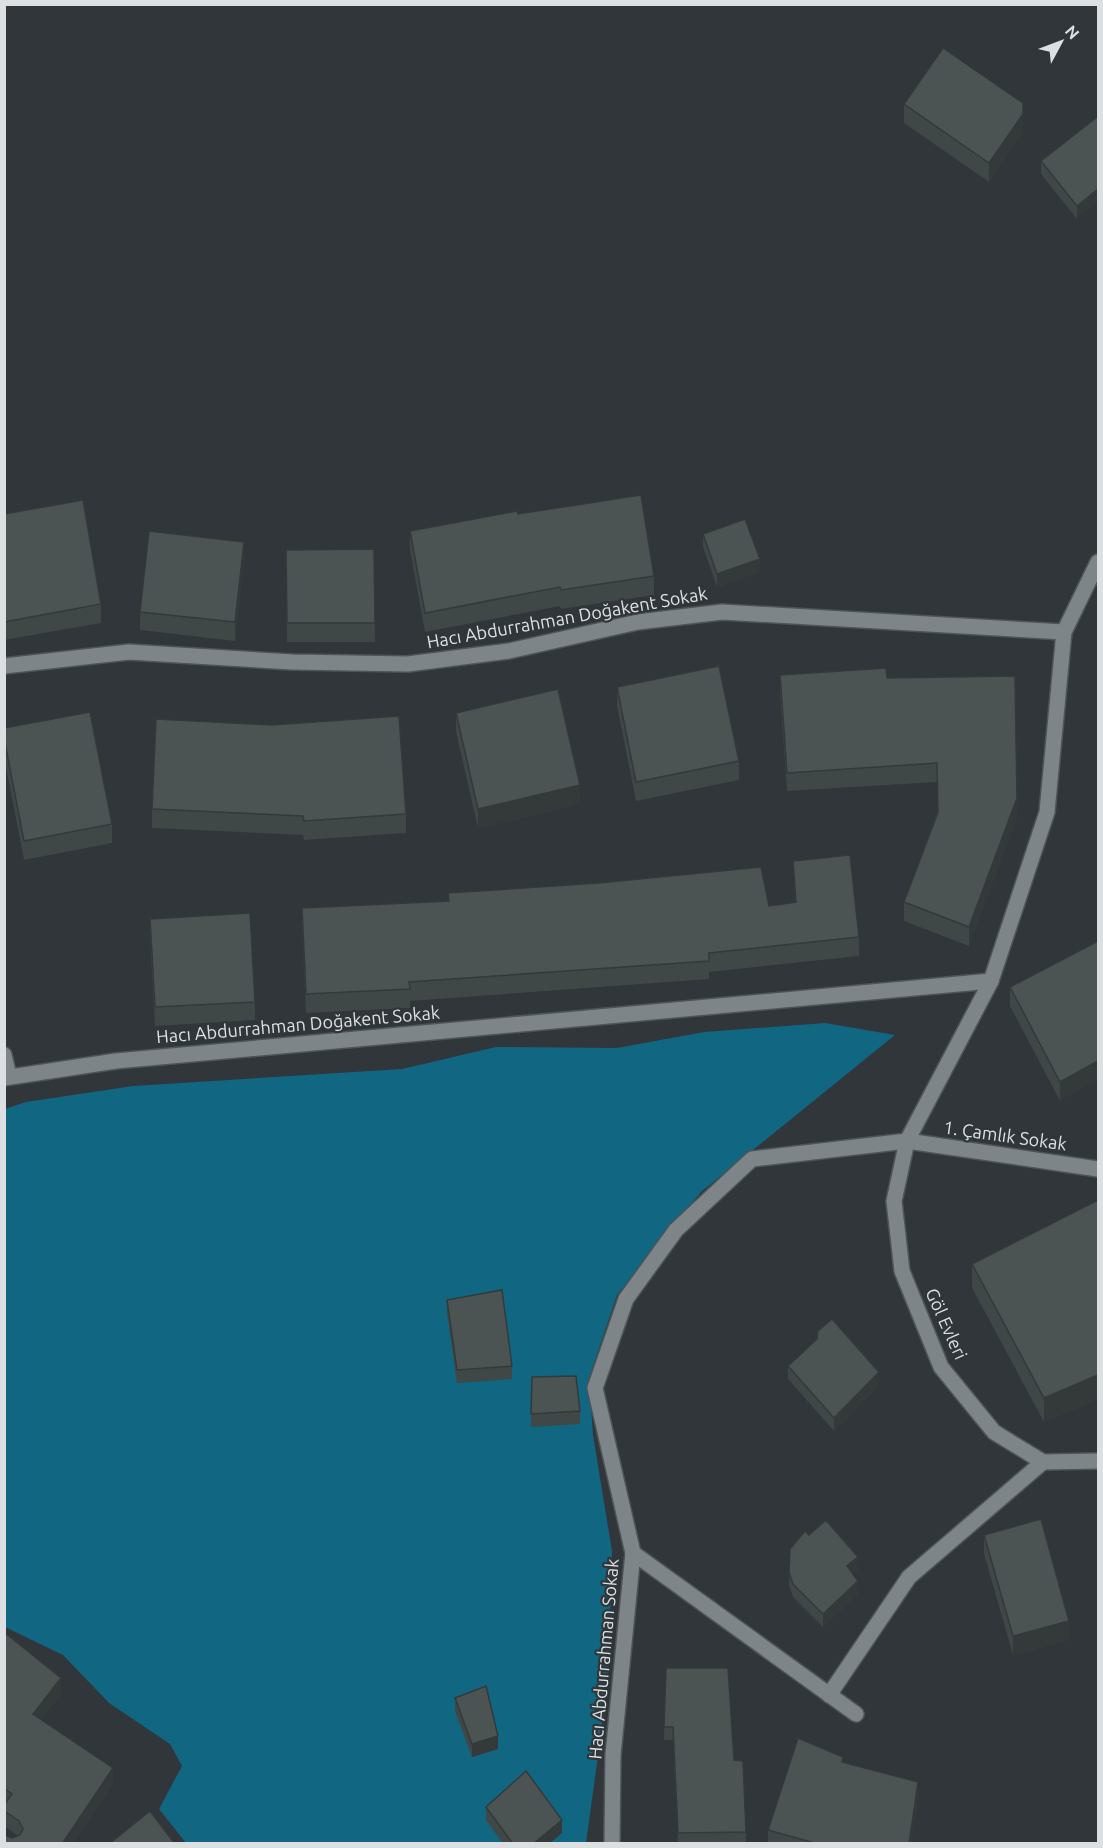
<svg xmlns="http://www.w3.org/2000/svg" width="1103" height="1848" font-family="Ubuntu,sans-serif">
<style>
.green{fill:#116681}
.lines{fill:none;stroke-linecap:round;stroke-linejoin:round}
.minor-casing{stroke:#4f5456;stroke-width:18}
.tertiary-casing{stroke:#4f5456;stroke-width:18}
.minor{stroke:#7e8588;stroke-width:15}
.tertiary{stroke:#7e8588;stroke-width:15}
.wall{fill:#404747}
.shaded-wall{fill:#343a3a}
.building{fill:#4b5353;stroke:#343a3a;stroke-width:1.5}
.labels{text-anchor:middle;stroke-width:4.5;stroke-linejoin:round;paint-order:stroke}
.street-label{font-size:18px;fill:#dce0e2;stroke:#303639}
</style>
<rect width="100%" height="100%" fill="#303639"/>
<polygon class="green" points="825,1023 895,1035 701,1192 617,1295 589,1378 593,1435 612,1551 608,1683 586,1843 186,1843 159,1809 182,1766 170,1744 109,1703 63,1655 5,1627 5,1109 26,1102 133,1086 402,1069 496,1047 617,1048 704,1032"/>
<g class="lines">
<defs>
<g id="minor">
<polyline points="4,666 129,652 292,662 408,664 509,651 638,622 722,612 1064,632"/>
<polyline points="4,1055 9,1076"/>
<polyline points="907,1141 894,1201 902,1271 941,1367 994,1432 1043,1462 1098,1461"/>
<polyline points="633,1553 856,1714"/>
<polyline points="829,1695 909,1577 1043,1462"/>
</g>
<g id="tertiary">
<polyline points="4,1078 116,1061 991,981"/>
<polyline points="907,1141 1098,1169"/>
<polyline points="612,1844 613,1755 633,1553 595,1388 626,1299 676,1230 752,1159 907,1141 991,981 1047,812 1064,632 1098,562"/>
</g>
</defs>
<use href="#minor" class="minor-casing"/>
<use href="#tertiary" class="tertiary-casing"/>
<use href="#minor" class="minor"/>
<use href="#tertiary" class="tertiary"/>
</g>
<g class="wall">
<polygon points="904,104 1023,133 989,182 904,123"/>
<polygon points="1097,117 1077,219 1041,174 1041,161"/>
<polygon points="4,514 101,604 101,623 4,640"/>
<polygon points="518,514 654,576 654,595 561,609 560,606 425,632 410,550 410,531"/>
<polygon points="703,534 760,572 717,587 703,547"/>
<polygon points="374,549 375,642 287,642 286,550"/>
<polygon points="244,561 235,641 140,630 140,612"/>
<polygon points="780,675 887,678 1017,817 969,946 904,921 904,902 937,813 937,782 787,791 780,694"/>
<polygon points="617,687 739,761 739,780 636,801 617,706"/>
<polygon points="456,713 580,804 478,828 456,732"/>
<polygon points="4,728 112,824 112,843 24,860 4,757"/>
<polygon points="152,809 406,814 406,833 304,840 303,835 152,828"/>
<polygon points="793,861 859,937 859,956 709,972 709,979 410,1001 410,1008 306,1013 302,927 302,908 448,901 448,893 769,906 795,902"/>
<polygon points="150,919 255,1002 255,1020 155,1026 150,938"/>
<polygon points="1098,941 1060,1101 1010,1006 1010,987"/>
<polygon points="1098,1200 1098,1399 1044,1422 972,1288 972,1264"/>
<polygon points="447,1300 512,1366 512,1379 457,1383 447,1313"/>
<polygon points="788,1366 879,1385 834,1431 788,1379"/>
<polygon points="532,1377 580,1411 580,1424 531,1427"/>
<polygon points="809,1535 858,1570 853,1574 858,1594 823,1627 793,1597 789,1585 790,1549"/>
<polygon points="984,1535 1069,1640 1013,1655 984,1554"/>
<polygon points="4,1632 61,1678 61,1694 41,1719 113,1768 113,1783 73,1844 4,1844 4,1834 7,1836 12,1838 18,1836 6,1827 4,1828"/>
<polygon points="666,1668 734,1760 746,1832 746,1844 678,1844 673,1740 664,1740"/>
<polygon points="455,1698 498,1749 472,1757 455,1711"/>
<polygon points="843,1763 918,1795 911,1844 768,1843 768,1830"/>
<polygon points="486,1807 562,1833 549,1844 503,1844 486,1820"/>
</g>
<g class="shaded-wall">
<polygon points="1023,114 1023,133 989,182 989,163"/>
<polygon points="1098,189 1098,202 1077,219 1077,206"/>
<polygon points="244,542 244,561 235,641 235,622"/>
<polygon points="760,559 760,572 717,587 717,574"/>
<polygon points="580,785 580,804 478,828 478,809"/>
<polygon points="1017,798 1017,817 969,946 969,927"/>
<polygon points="1098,1061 1098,1080 1060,1101 1060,1082"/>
<polygon points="879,1372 879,1385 834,1431 834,1418"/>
<polygon points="1098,1375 1098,1399 1044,1422 1044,1398"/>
<polygon points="858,1557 858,1570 847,1580 847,1566"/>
<polygon points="858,1581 858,1594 823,1627 823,1614"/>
<polygon points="1069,1621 1069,1640 1013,1655 1013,1636"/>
<polygon points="61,1678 61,1694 33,1729 33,1714"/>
<polygon points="498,1736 498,1749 472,1757 472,1744"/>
<polygon points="113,1768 113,1783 73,1844 62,1844"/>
<polygon points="918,1782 918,1795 911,1844 909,1844"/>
<polygon points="6,1812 6,1827 4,1828 4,1813"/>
<polygon points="562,1820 562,1833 549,1844 533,1844"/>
</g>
<g class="building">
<polygon points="943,48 1023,103 1023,114 989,163 904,104"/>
<polygon points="1097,117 1098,120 1098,189 1077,206 1041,161"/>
<polygon points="641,495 654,576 561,590 560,587 425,613 410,531 517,511 518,514"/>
<polygon points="83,500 101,604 4,622 4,514"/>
<polygon points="745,519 760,559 717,574 703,534"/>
<polygon points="149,531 244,542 235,622 140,612"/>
<polygon points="374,549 375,623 287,623 286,550"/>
<polygon points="719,666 739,761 636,782 617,687"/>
<polygon points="886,668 887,678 1015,676 1017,798 969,927 904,902 938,812 937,763 787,773 780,675"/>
<polygon points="558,689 580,785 478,809 456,713"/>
<polygon points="90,712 112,824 24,841 4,738 4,728"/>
<polygon points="399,716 406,814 304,821 303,816 152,809 156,719 272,725"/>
<polygon points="850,855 859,937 709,953 709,961 409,982 410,989 306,994 302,908 449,901 448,893 599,883 761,867 769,906 796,902 793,861"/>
<polygon points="250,913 255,1002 155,1007 150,919"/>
<polygon points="1098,941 1098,1061 1060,1082 1010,987"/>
<polygon points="1098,1200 1098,1375 1044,1398 972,1264"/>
<polygon points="502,1290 512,1366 457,1370 447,1300"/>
<polygon points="832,1319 879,1372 834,1418 788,1366 817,1339 818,1331"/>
<polygon points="576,1376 580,1411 531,1414 532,1377"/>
<polygon points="1041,1519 1069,1621 1013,1636 984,1535"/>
<polygon points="826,1520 858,1557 847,1566 858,1581 823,1614 793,1584 789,1572 790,1549 805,1531 809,1535"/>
<polygon points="4,1632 61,1678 33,1714 113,1768 62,1844 4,1844 4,1834 7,1836 12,1838 20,1835 23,1829 19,1821 6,1812 4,1813 4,1805 12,1794 4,1788"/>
<polygon points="666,1668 728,1668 734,1760 743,1761 746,1832 678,1833 673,1727 664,1727"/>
<polygon points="486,1686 498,1736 472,1744 455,1698"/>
<polygon points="798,1738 843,1757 842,1762 918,1782 909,1844 818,1844 768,1830"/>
<polygon points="526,1771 562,1820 533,1844 513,1844 486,1807"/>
<polygon points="150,1811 175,1844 109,1844"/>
</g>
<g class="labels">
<g class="street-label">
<text transform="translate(567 618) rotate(-10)" y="6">Hacı Abdurrahman Doğakent Sokak</text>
<text transform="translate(298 1025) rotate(-5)" y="6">Hacı Abdurrahman Doğakent Sokak</text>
<text transform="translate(1005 1136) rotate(8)" y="6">1. Çamlık Sokak</text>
<text transform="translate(946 1324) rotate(66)" y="6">Göl Evleri</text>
<text transform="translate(604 1659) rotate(-85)" y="6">Hacı Abdurrahman Sokak</text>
</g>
</g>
<rect width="1103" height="1848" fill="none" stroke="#dce0e2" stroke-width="12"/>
<g transform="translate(1061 42) rotate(49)" stroke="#303639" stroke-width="4.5" paint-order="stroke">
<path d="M0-4.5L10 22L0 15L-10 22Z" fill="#dce0e2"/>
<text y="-9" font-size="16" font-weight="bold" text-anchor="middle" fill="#dce0e2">N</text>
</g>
</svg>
